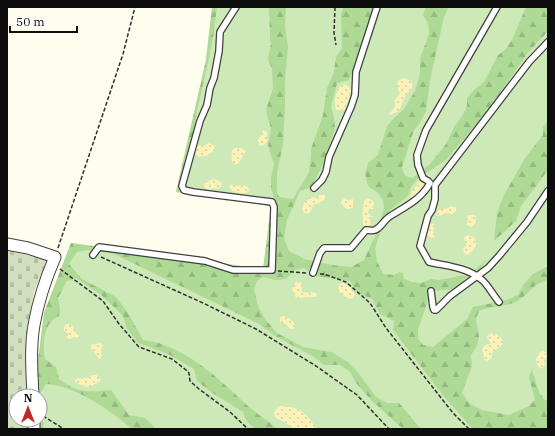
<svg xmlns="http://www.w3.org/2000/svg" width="555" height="436" font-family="'IBM Plex Serif',serif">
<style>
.grass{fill:#cce9b7}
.forest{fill:url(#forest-firs)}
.sand{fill:url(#sand-dots)}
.cemetery{fill:url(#cemetery-stones)}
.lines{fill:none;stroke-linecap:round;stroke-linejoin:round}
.lane-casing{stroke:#404040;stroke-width:8}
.street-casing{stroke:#404040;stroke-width:13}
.path{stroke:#2f2f2f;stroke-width:1.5;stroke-dasharray:4 2;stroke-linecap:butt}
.lane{stroke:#fff;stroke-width:5.5}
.street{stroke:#fff;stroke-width:11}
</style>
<defs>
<pattern id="forest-firs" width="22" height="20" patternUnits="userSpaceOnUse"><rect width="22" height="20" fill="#afda96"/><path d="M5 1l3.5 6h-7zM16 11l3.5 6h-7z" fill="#95ba80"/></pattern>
<pattern id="sand-dots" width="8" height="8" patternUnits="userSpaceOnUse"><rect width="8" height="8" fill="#faf2b9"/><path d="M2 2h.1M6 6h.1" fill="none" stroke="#d5ce9e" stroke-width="1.8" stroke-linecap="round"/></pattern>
<pattern id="cemetery-stones" width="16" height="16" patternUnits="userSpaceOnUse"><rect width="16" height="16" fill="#d2e0bf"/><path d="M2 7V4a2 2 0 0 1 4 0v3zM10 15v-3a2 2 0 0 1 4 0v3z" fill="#b3bfa3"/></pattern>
</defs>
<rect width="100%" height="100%" fill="#fffded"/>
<polygon class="grass" points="212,7 548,7 548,429 38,429 40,420 40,396 38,361 44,313 71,243 263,269 271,206 176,192 206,60"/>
<g class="forest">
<path d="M 212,7 L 217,7 L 214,31 L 209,58 L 197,111 L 193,139 L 182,191 L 266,203 L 274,198 L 271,189 L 271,178 L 274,164 L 268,146 L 271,128 L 266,111 L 269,100 L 273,89 L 272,69 L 268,59 L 271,44 L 270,38 L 269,7 L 286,7 L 285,26 L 288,47 L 285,79 L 285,106 L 283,144 L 277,173 L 277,192 L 279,197 L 293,199 L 309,172 L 311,156 L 311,149 L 323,115 L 327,88 L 334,72 L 336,57 L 342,48 L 341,14 L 343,7 L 373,7 L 354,68 L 349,80 L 337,83 L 331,107 L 334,117 L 335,129 L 321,169 L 311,187 L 300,191 L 287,220 L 284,239 L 289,251 L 304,259 L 332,265 L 351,267 L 364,260 L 378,230 L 384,208 L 383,200 L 378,193 L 368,186 L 365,174 L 368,163 L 378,155 L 387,126 L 396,116 L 404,109 L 415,91 L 420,73 L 420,59 L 429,33 L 428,23 L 423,15 L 426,7 L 449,7 L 444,17 L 430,80 L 426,111 L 420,123 L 414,130 L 402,167 C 403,175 406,177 413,178 L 430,164 L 446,144 L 454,127 L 462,116 L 467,106 L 467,98 L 473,91 L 484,82 L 498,55 L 506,49 L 512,40 L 526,7 L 548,7 L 548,31 L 527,54 L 490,108 L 446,160 L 416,180 L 411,187 L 408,196 L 390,210 L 384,221 L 375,248 L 377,261 L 383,274 L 394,275 L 399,272 L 403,273 L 404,279 L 412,282 L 422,283 L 431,279 L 439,280 L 466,275 L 476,269 L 486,260 L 479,271 L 466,278 L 455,289 L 431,291 L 418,330 L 418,338 L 423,345 L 433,347 L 467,319 L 473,307 L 507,300 L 518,295 L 523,285 L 533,274 L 548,266 L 548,278 C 544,283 539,282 535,286 C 527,293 521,301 510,304 C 499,307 489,306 479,311 L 476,319 L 479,337 L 477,346 L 471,355 L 472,366 L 462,393 L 470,404 L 482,410 L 509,415 L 529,406 L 535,400 L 529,377 L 532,370 L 539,392 L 545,400 L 548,400 L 548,429 L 473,429 L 445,398 L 393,330 L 394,321 L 380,314 L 372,299 L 358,293 L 350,281 L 316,276 L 304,268 L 295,270 L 286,279 L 275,280 L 263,277 L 257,281 L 254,289 L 258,306 L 265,319 L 277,333 L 303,347 L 331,352 L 348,362 L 360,375 L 376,397 L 387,403 L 399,403 L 421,429 L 403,429 L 372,401 L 357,384 L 350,372 L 340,365 L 324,365 L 314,357 L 275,336 L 259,324 L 114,254 L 88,250 L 77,252 L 69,264 L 82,279 L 116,297 L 128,313 L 143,340 C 150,341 157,342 164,345 C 197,357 223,383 248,406 C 258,415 268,420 277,429 L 255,429 L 246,420 L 243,412 L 211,392 L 197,381 L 194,369 L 168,354 L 138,343 L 126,327 L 123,316 L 114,307 L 100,294 L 76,278 L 67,281 L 58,298 L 60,309 L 59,316 C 43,323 42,344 45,359 L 56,367 L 59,379 C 78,394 88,392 111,390 L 129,415 L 145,418 L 156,429 L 132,429 C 111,411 75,385 46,384 L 40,394 L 44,429 L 38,429 L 38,420 L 40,420 L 40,396 L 38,396 L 38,361 L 44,313 L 71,243 L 263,269 L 271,206 L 176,192 L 206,60 Z"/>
<polygon points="548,120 548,170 521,206 516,221 494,241 497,213 504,195 525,158 543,135 543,127"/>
</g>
<g class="sand">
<polygon points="403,78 412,81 412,88 406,94 399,111 391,115 389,114 395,107 395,100 400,93 397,87 398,81"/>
<path d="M 342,84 L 347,85 L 351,90 L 349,99 L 344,110 L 336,110 C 333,102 336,90 342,84 Z"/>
<polygon points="263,130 267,132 267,141 263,146 259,145 258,139 262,135"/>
<polygon points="209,143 215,146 214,151 208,155 199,157 195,153 195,146 200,145 204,146"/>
<path d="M 234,148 L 241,148 L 246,151 L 238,164 L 235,165 L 232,162 C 231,158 231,151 234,148 Z"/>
<polygon points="428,175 430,176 430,179 421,188 418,195 411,197 410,194 420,180"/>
<path d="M 214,179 L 218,180 L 222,183 L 221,187 L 218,189 L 214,188 C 210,189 208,190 204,187 L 204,183 Z"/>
<path d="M 230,184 L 235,186 L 243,185 L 248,187 L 249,190 L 246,193 C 240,194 233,193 229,188 Z"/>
<path d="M 321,194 L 324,194 L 325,196 C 325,204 319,202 313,205 L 310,213 L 304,213 L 302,208 L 304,203 L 311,197 L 317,198 Z"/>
<polygon points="344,198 348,200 353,199 353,207 350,209 347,209 341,205 341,202"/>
<path d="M 367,198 L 372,200 L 374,202 L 373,209 L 368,211 L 368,213 L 372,216 L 370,221 L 371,228 L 368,235 L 365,235 C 363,226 360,203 367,198 Z"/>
<polygon points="451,206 456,207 456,211 453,214 446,213 440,216 436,216 438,210 448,208"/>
<polygon points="469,214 475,215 476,217 475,224 472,227 468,226 467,224 468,220 466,218"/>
<path d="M 432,223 L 435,224 L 433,230 L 435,237 L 431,239 L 427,235 C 427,231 429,225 432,223 Z"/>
<path d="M 467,235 L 474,237 C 478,244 475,252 467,255 L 465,254 L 463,250 L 466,245 L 464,238 Z"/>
<polygon points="298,281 301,282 302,292 308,293 313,292 317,294 316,297 296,298 292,289 296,282"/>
<polygon points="343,283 350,287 355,295 353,299 346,298 338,290 339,284"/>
<path d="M 284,316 C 289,317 295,322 295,327 L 293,329 L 290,329 L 286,324 L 280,322 L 280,317 Z"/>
<polygon points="66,324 72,325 75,332 79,335 79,337 68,339 66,337 69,334 64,331 64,328"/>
<path d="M 493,333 C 497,333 497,335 501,338 C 507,344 498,349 493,351 L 491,359 L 487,361 L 485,360 L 482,350 L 485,345 L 491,344 L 487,337 L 489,334 Z"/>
<polygon points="100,343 103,345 101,351 102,358 99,359 91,348 91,345"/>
<polygon points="543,351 546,352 547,356 544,360 545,366 541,369 537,365 536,359 540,352"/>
<path d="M 94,374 L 96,374 L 100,379 L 100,381 C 91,388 84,388 75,382 L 76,379 C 84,376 84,381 94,374 Z"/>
<path d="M 280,406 C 298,406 308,413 316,429 L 294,429 L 285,422 L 276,418 L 274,414 L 275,410 Z"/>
</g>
<polygon class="cemetery" points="7,250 48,260 34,292 28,347 30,396 16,396 16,420 31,420 31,429 7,429"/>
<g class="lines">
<defs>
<g id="lane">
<polyline points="314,188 322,180 326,172 329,157 351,107 355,95 356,72 377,7"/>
<polyline points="93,255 99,247 205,261 233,270 272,270 274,207 272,202 193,192 184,190 182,186 200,121 207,105 210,88 214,78 219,51 220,32 236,7"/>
<path d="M 313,273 L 320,253 L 324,248 L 351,248 L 366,230 C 369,230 372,231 375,230 C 382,227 383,221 389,217 C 404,207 421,200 430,183 L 428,181 L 423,178 L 418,165 L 417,155 L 426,130 L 497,7"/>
<polyline points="431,291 433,307 434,310 436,310 450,296 488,268 499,256 527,222 548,191"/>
<path d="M 499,302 C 493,295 488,285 482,280 C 467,267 446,266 429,262 L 420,246 L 428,216 L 432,210 L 435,199 L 435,185 L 529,62 L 548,42"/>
</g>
<g id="street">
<path d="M 7,244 L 28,248 L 55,257 C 46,278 38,302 34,325 C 30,348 32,373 33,396"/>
<polyline points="34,420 34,429"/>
</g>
</defs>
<use href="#lane" class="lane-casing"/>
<use href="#street" class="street-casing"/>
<g class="path">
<polyline points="335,7 334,33 336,45"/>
<polyline points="58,248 123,54 135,7"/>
<polyline points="101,257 203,303 256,329 316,366 357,395 389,429"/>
<polyline points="60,269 103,301 119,324 139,347 172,359 186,370 189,373 190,381 199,389 230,412 248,429"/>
<polyline points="278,271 307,273"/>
<polyline points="320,274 324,274 346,282 370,303 386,328 453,413 469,429"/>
<polyline points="43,416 64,429"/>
</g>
<use href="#lane" class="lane"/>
<use href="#street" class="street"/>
</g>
<rect width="555" height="436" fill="none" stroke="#0d0d0d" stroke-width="16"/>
<g transform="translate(28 408)"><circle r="19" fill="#ffffff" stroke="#9e9e9e"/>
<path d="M0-3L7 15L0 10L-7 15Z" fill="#bc2b25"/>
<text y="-6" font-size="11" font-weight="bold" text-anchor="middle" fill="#0d0d0d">N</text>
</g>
<path d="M10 26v6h67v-6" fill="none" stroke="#0d0d0d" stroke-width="2"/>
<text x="16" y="26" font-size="12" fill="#0d0d0d" stroke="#ffffff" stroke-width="3" paint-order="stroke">50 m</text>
</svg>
